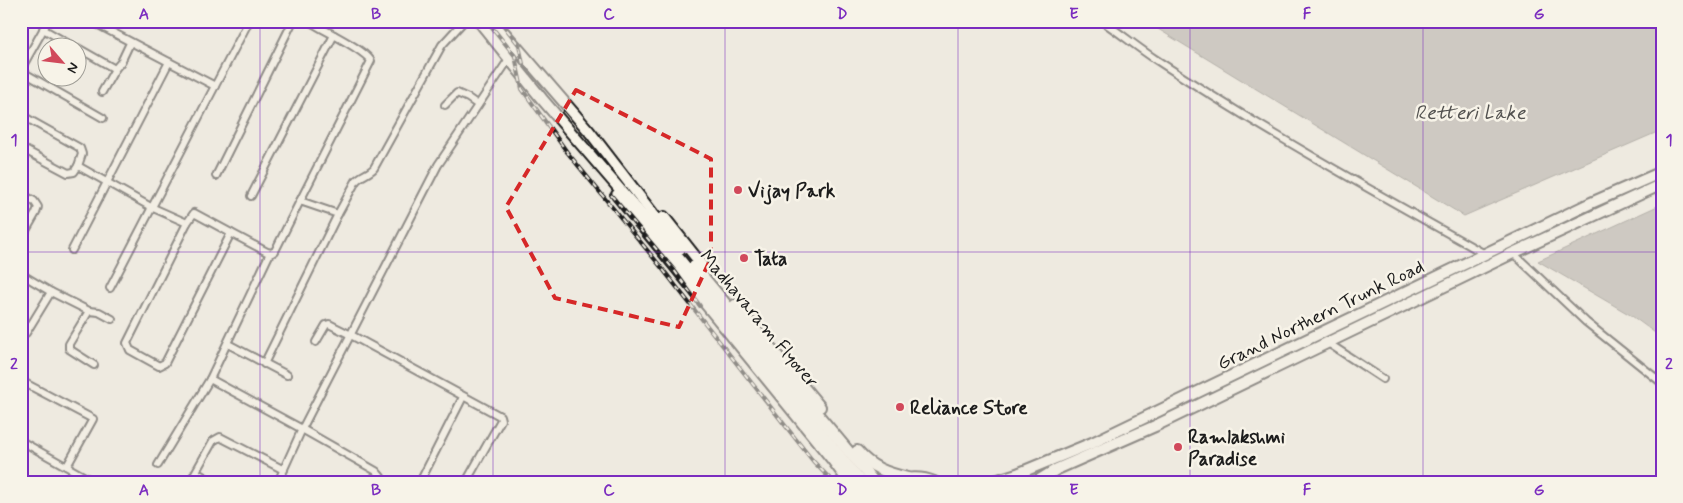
<svg xmlns="http://www.w3.org/2000/svg" width="1683" height="503" font-family="Mynerve,sans-serif">
<style>
.water{fill:#a6a39d;stroke:#6f6d69}
.lines{fill:none;stroke-linecap:round;stroke-linejoin:round}
.street-casing{stroke:#1c1c1c;stroke-width:10}
.primary-casing{stroke:#1c1c1c;stroke-width:14}
.street{stroke:#f7f3e8;stroke-width:6}
.primary{stroke:#f7f3e8;stroke-width:10}
.rail-casing{stroke:#1c1c1c;stroke-width:4}
.rail{stroke:#f7f3e8;stroke-width:2;stroke-dasharray:5.5;stroke-linecap:butt}
.marked{fill:none;stroke:#d62828;stroke-width:4;stroke-dasharray:10 6;stroke-linejoin:round}
.grid{fill:none;stroke:#7b2cbf;stroke-width:1;stroke-opacity:0.55}
.poi-dot{fill:#d1495b;stroke:#f7f3e8;stroke-width:2}
.labels{text-anchor:middle;stroke-width:5;stroke-linejoin:round;paint-order:stroke}
.poi-label{font-size:19px;font-weight:bold;fill:#1c1c1c;stroke:#f7f3e8;text-anchor:start}
.street-label{font-size:19px;fill:#1c1c1c;stroke:#f7f3e8}
.water-label{font-size:20px;font-style:italic;fill:#535250;stroke:#f7f3e8}
.neatline{fill:none;stroke:#7b2cbf;stroke-width:2}
.grid-label{font-size:16px;text-anchor:middle;font-weight:bold;fill:#7b2cbf}
</style>
<rect width="100%" height="100%" fill="#eeeae0"/>
<filter id="ink" filterUnits="userSpaceOnUse"><feTurbulence type="fractalNoise" baseFrequency=".02" numOctaves="2"/><feDisplacementMap in="SourceGraphic" scale="10" xChannelSelector="R" yChannelSelector="G"/><feConvolveMatrix kernelMatrix="1 2 1 2 8 2 1 2 1" color-interpolation-filters="sRGB"/></filter>
<g filter="url(#ink)">
<g class="water">
<polygon points="1145,21 1662,21 1662,130 1464,216"/>
<polygon points="1662,204 1662,338 1632,316 1538,261"/>
</g>
<g class="lines">
<defs>
<g id="street">
<path d="M 1102,21 C 1120,33 1137,47 1155,59 C 1261,129 1374,192 1485,254"/>
<polyline points="43,29 76,48"/>
<polyline points="78,48 115,69 121,62 130,43"/>
<polyline points="21,69 48,21"/>
<polyline points="21,71 103,118"/>
<polyline points="215,86 249,21"/>
<polyline points="102,92 115,69"/>
<polyline points="445,105 457,93 468,98 478,105"/>
<polyline points="21,115 80,148 82,154 78,166"/>
<polyline points="21,148 68,173 74,172 78,166 151,207 187,223"/>
<polyline points="216,176 293,21"/>
<polyline points="21,194 34,201 38,207 36,213 21,239"/>
<polyline points="251,196 334,35"/>
<path d="M 300,201 L 371,61 C 364,49 322,29 308,21"/>
<polygon points="194,213 231,233 165,363 159,366 130,350 127,343 187,223"/>
<path d="M 231,233 L 267,252 L 272,253 L 275,251 L 300,201 L 338,214 L 356,181 C 361,175 369,174 374,168 L 442,45 L 464,21"/>
<polyline points="72,250 169,62 91,21"/>
<polyline points="1513,253 1586,322 1662,383"/>
<polyline points="21,274 51,292 89,311 69,344 69,349 94,365"/>
<polyline points="110,288 215,86 169,62"/>
<polyline points="89,311 99,312 112,319"/>
<polyline points="26,333 51,292"/>
<polyline points="316,342 326,325 329,324 351,335 500,416 501,420 466,482"/>
<polyline points="1328,343 1383,379"/>
<polyline points="228,344 287,375"/>
<polyline points="264,364 338,214"/>
<polyline points="210,379 302,429 376,471 381,477 382,482"/>
<polyline points="21,381 93,419 67,466"/>
<polyline points="21,441 94,482"/>
<polyline points="158,465 210,379 270,253"/>
<polyline points="196,472 213,482"/>
<polyline points="190,482 213,441 220,437 284,470"/>
<polyline points="278,482 302,429 438,165 509,59"/>
<polyline points="420,482 463,397"/>
</g>
<g id="primary">
<polyline points="479,21 542,99 673,251 861,482"/>
<polyline points="494,21 589,131 680,249"/>
<polyline points="617,195 832,459 849,482"/>
<polyline points="664,217 705,269"/>
<polyline points="694,266 874,482"/>
<polyline points="735,305 820,407"/>
<path d="M 857,451 C 871,468 887,473 908,478"/>
<path d="M 894,482 C 908,478 920,476 934,482"/>
<polyline points="992,482 1017,474 1092,443 1591,203 1662,172"/>
<polyline points="1036,482 1057,469 1155,426 1513,253 1662,184"/>
</g>
</defs>
<use href="#street" class="street-casing"/>
<use href="#primary" class="primary-casing"/>
<use href="#street" class="street"/>
<use href="#primary" class="primary"/>
<defs>
<g id="rail">
<polyline points="487,21 515,56 522,89 567,152 661,267 813,461 833,482"/>
<polyline points="500,21 519,45 523,64"/>
<polyline points="611,195 674,270 700,306"/>
</g>
</defs>
<use href="#rail" class="rail-casing"/>
<use href="#rail" class="rail"/>
</g>
</g>
<path d="M0 0H1683V503H0ZM 576,90 L 711,159 L 711,258 L 679,327 L 555,298 L 506,207 Z" fill="#eeeae0" fill-opacity=".55" fill-rule="evenodd"/>
<path class="marked" d="M 576,90 L 711,159 L 711,258 L 679,327 L 555,298 L 506,207 Z"/>
<path class="grid" d="M 260,21 L 260,482M 493,21 L 493,482M 725,21 L 725,482M 958,21 L 958,482M 1190,21 L 1190,482M 1423,21 L 1423,482M 21,252 L 1662,252"/>
<g class="poi-dot">
<circle cx="738" cy="190" r="5"/>
<circle cx="744" cy="258" r="5"/>
<circle cx="900" cy="407" r="5"/>
<circle cx="1178" cy="447" r="5"/>
</g>
<g class="labels">
<g class="poi-label">
<text x="748" y="197">Vijay Park</text>
<text x="754" y="265">Tata</text>
<text x="910" y="414">Reliance Store</text>
<text x="1188" y="443">Ramlakshmi<tspan x="1188" dy="22">Paradise</tspan></text>
</g>
<g class="street-label">
<text transform="translate(1320 314) rotate(-26)" y="7">Grand Northern Trunk Road</text>
<text transform="translate(760 318) rotate(50)" y="7">Madhavaram Flyover</text>
</g>
<g class="water-label">
<text x="1470" y="119">Retteri Lake</text>
</g>
</g>
<rect width="1683" height="503" fill="none" stroke="#f7f3e8" stroke-width="55"/>
<g transform="translate(62 62) rotate(118)"><circle r="24" fill="#f7f3e8" stroke="#9f9d96"/>
<path d="M0-4L9 19L0 12L-9 19Z" fill="#d1495b"/>
<text y="-8" font-size="14" font-weight="bold" text-anchor="middle" fill="#1c1c1c">N</text>
</g>
<rect x="28" y="28" width="1628" height="448" class="neatline"/>
<g class="grid-label">
<text x="144" y="19">A</text>
<text x="376" y="19">B</text>
<text x="609" y="19">C</text>
<text x="842" y="19">D</text>
<text x="1074" y="19">E</text>
<text x="1307" y="19">F</text>
<text x="1539" y="19">G</text>
<text x="14" y="145">1</text>
<text x="1669" y="145">1</text>
<text x="14" y="369">2</text>
<text x="1669" y="369">2</text>
<text x="144" y="495">A</text>
<text x="376" y="495">B</text>
<text x="609" y="495">C</text>
<text x="842" y="495">D</text>
<text x="1074" y="495">E</text>
<text x="1307" y="495">F</text>
<text x="1539" y="495">G</text>
</g>
</svg>
